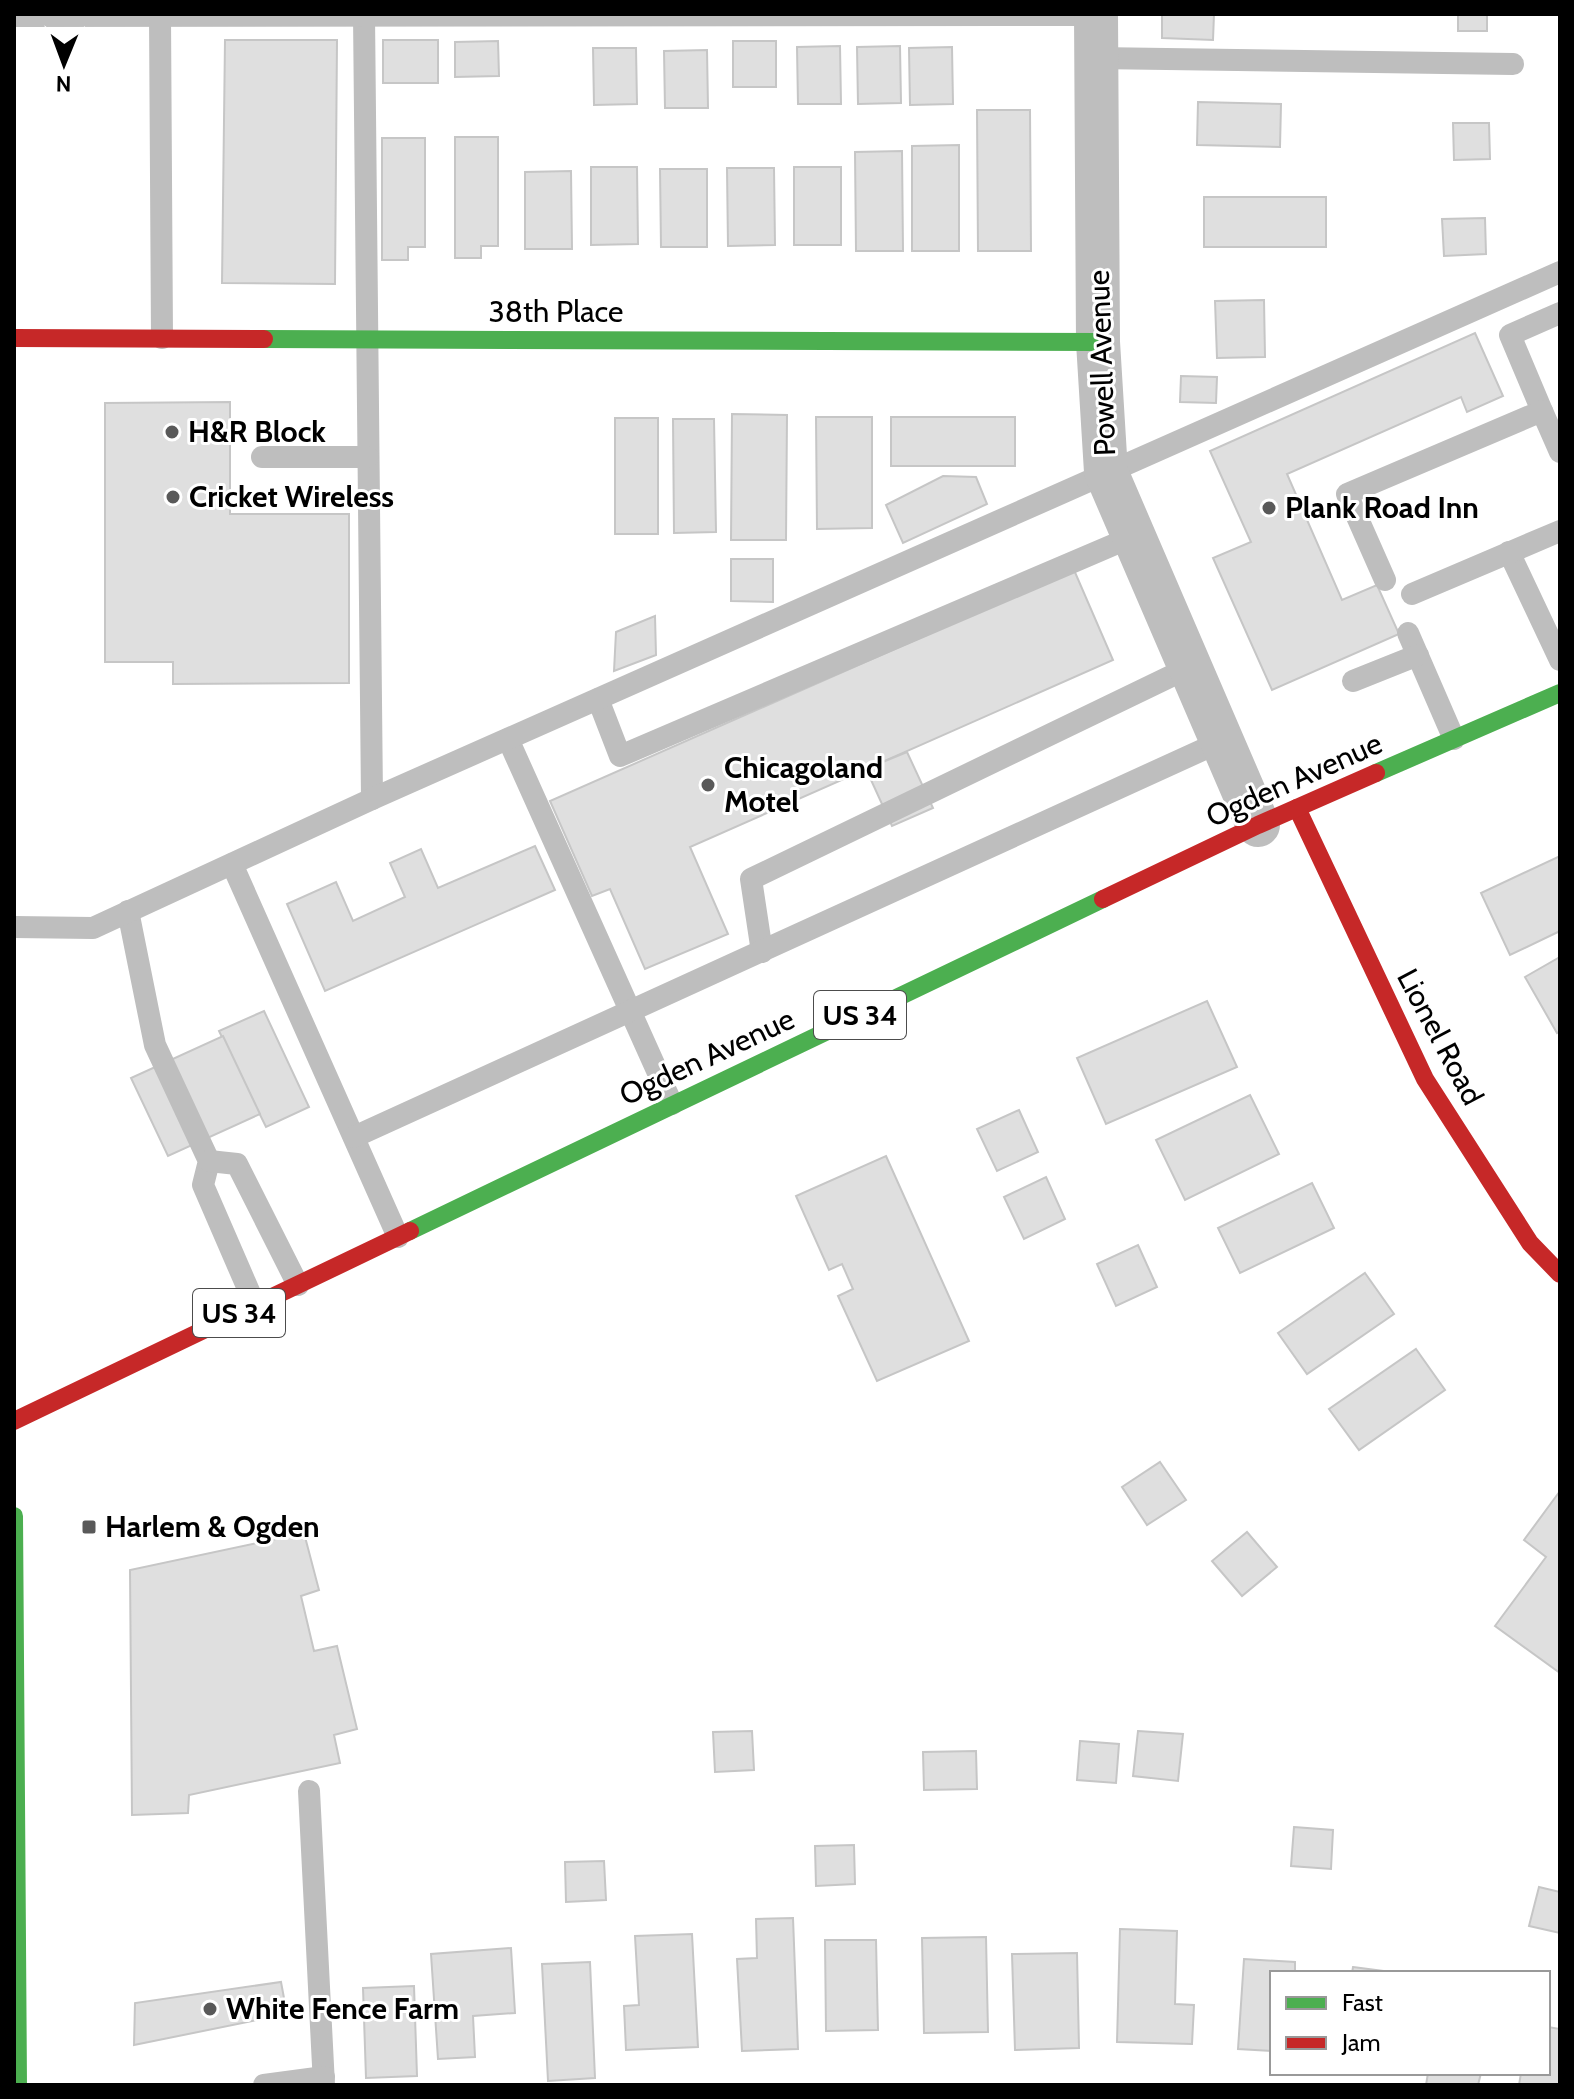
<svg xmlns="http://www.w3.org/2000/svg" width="1574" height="2099" font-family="Cabin,sans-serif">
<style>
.building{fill:#dfdfdf;stroke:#c6c6c6;stroke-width:2}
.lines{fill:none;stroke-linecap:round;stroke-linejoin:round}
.lane{stroke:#bebebe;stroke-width:22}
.street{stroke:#bebebe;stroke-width:44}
.fast{stroke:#4caf50;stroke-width:18}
.jam{stroke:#c62828;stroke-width:18}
.poi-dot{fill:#595959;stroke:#fff;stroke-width:3}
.labels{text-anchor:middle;stroke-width:6;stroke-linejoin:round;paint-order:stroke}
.shield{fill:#fff;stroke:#4c4c4c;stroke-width:2}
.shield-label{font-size:28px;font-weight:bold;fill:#000}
.street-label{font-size:30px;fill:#000;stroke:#fff}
.poi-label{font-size:30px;font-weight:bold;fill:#000;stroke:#fff;text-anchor:start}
</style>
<rect width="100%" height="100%" fill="#fff"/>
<g class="building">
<polygon points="1162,14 1214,14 1213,40 1162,38"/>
<rect x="1458" y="14" width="29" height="17"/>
<polygon points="225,40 337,40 335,284 222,283"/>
<rect x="383" y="40" width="55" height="43"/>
<polygon points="498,41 499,76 455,77 455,42"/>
<rect x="733" y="41" width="43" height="46"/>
<polygon points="840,46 841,104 798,104 797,47"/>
<polygon points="900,46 901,103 858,104 857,47"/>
<polygon points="952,47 953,104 910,105 909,48"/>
<polygon points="593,48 636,48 637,104 594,105"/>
<polygon points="707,50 708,108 665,108 664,51"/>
<polygon points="1198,102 1281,104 1280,147 1197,145"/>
<polygon points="977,110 1030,110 1031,251 978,251"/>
<polygon points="1453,123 1489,123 1490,159 1454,160"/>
<polygon points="455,137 498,137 498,246 481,246 481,258 455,258"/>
<polygon points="382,138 425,138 425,247 408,247 408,260 382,260"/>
<polygon points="959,145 959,251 912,251 912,146"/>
<polygon points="902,151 903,251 856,251 855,152"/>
<polygon points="591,167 637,167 638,244 591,245"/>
<rect x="794" y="167" width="47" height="78"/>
<polygon points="727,168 774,168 775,245 728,246"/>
<polygon points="660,169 707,169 707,247 661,247"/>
<polygon points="571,171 572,249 525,249 525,172"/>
<rect x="1204" y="197" width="122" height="50"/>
<polygon points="1485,218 1486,254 1444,256 1442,219"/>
<polygon points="1264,300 1265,357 1217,358 1215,301"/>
<polygon points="1475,333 1503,396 1467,412 1461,397 1287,474 1342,600 1377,585 1399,634 1272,690 1213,558 1251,542 1210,451"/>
<polygon points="1181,376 1217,377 1216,403 1180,402"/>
<polygon points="230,402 230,514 349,514 349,683 173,684 173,662 105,662 105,403"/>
<polygon points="732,414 787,415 786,540 731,540"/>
<polygon points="816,417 872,417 872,528 817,529"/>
<rect x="891" y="417" width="124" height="49"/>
<rect x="615" y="418" width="43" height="116"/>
<polygon points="673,419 714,419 716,532 674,533"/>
<polygon points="943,476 976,477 987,504 903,543 886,505"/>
<polygon points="731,559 773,559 773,602 731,601"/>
<polygon points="1074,570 1113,660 690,847 728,934 645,969 610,889 592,896 550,801"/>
<polygon points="655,616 656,655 614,671 616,632"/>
<polygon points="907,752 933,808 892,826 866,769"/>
<polygon points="535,846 555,890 325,991 287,904 336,882 353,921 405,897 390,863 421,849 438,888"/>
<polygon points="1560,856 1560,931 1510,955 1481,893"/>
<polygon points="1560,957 1560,1031 1557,1033 1525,977"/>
<polygon points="1207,1001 1237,1067 1106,1124 1077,1058"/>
<polygon points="264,1011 309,1107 266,1127 219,1031"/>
<polygon points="223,1036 260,1114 168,1156 131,1078"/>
<polygon points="1250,1095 1279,1154 1185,1200 1156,1140"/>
<polygon points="1019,1110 1038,1152 997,1171 977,1129"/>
<polygon points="886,1156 969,1341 877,1381 838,1296 853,1289 842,1264 829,1270 796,1196"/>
<polygon points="1046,1177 1065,1219 1024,1239 1004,1197"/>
<polygon points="1312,1183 1334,1228 1240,1273 1218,1228"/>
<polygon points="1138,1245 1157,1287 1116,1306 1097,1264"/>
<polygon points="1365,1273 1394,1314 1307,1374 1278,1333"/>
<polygon points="1416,1349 1445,1390 1359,1450 1329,1409"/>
<polygon points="1160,1462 1186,1500 1147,1525 1122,1487"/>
<polygon points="1560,1491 1560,1673 1495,1626 1546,1557 1524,1540"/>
<polygon points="1247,1532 1277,1567 1242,1596 1212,1561"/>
<polygon points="304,1533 319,1590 301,1596 314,1651 337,1646 357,1729 334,1735 340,1763 189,1795 188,1813 132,1815 130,1570"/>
<polygon points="752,1731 754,1770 715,1772 713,1732"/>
<polygon points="1138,1731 1183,1734 1178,1781 1133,1776"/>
<polygon points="1080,1741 1119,1744 1116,1783 1077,1780"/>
<polygon points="976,1751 977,1789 924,1790 923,1752"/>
<polygon points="1294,1827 1333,1830 1331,1869 1291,1866"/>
<polygon points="854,1845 855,1884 816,1886 815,1846"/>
<polygon points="604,1861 606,1900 566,1902 565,1862"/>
<polygon points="1539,1887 1560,1892 1560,1933 1529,1926"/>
<polygon points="793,1918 798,2049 742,2051 737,1959 757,1958 756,1919"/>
<polygon points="1120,1929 1177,1931 1175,2004 1194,2005 1192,2044 1117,2042"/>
<polygon points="692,1934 698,2047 626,2050 624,2006 639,2005 635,1936"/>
<polygon points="986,1937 988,2032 924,2033 922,1938"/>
<polygon points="825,1940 876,1940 878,2030 826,2031"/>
<polygon points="511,1948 515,2013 473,2016 475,2057 438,2059 431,1954"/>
<polygon points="1077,1953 1079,2048 1015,2050 1012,1954"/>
<polygon points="1244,1959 1295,1962 1295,1973 1272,1973 1272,2051 1238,2049"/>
<polygon points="590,1962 595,2078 548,2081 542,1964"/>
<polygon points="1353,1967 1399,1973 1352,1973"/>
<polygon points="281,1982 287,2014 134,2045 135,2003"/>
<polygon points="414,1986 417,2076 366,2078 363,1988"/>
<polygon points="1548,2027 1560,2029 1560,2085 1519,2085 1521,2073 1548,2073"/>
<polygon points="1428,2073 1481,2073 1478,2085 1426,2085"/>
</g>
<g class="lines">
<g class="lane">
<polyline points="364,15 372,799"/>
<polyline points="14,16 1096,15"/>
<polyline points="160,16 162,338"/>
<polyline points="1096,58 1513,64"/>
<polyline points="1542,411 1510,335 1560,313"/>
<polyline points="262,457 368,457"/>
<polyline points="1509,552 1560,660"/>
<polyline points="1385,580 1347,494 1542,411 1560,452"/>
<polyline points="1412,594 1560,531"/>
<polyline points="1408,633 1454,739"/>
<polyline points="1353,681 1418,655"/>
<polyline points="598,699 620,756 1134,536"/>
<polyline points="508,739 672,1104"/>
<polyline points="232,864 398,1237"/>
<polyline points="128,911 155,1045 209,1161 203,1185 255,1305"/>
<polyline points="14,927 93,928 372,799 1560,272"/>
<polyline points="762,952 751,879 1190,667"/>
<polyline points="354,1137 1222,741"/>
<polyline points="209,1161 237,1164 298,1285"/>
<polyline points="309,1791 324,2085"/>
<polyline points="264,2085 324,2077"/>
</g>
<polyline class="street" points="1096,14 1098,342 1106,472 1258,825"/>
<g class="fast">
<polyline points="264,339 1098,342"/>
<polyline points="1376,773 1560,693"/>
<polyline points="410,1231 1103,899"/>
<polyline points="14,1516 18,2085"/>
</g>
<g class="jam">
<polyline points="14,338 264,339"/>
<polyline points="1297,808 1425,1079 1530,1243 1560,1274"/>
<polyline points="1103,899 1258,825 1376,773"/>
<polyline points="14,1421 410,1231"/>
</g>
</g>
<g class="poi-dot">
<circle cx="172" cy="432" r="8"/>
<circle cx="173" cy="497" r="8"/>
<circle cx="1269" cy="508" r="8"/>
<circle cx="708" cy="785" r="8"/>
<rect x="81" y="1519" width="16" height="16" rx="4"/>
<circle cx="210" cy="2009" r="8"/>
</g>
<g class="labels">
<g class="shield">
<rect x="814" y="991" width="92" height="48" rx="6"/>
<rect x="193" y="1289" width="92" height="48" rx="6"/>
</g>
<g class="shield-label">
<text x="860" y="1025">US 34</text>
<text x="239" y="1323">US 34</text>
</g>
<g class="street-label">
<text x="556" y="322">38th Place</text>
<text transform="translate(1102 363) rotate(-92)" y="10">Powell Avenue</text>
<text transform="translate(1294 780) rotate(-24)" y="10">Ogden Avenue</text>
<text transform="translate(1440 1037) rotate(62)" y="10">Lionel Road</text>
<text transform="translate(707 1057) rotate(-25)" y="10">Ogden Avenue</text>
</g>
<g class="poi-label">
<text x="188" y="442">H&amp;R Block</text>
<text x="189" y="507">Cricket Wireless</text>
<text x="1285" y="518">Plank Road Inn</text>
<text x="724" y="778">Chicagoland<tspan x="724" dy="34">Motel</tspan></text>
<text x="105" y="1537">Harlem &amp; Ogden</text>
<text x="226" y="2019">White Fence Farm</text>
</g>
</g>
<rect width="1574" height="2099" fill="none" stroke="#000000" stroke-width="32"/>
<rect x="1270" y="1971" width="280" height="104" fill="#ffffff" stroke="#999999" stroke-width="2"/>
<rect x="1286" y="1997" width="40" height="12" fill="#4caf50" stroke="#999999" stroke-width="2"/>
<text x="1342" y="2011" font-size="24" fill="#000000">Fast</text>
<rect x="1286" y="2037" width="40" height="12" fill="#c62828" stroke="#999999" stroke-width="2"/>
<text x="1342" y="2051" font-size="24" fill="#000000">Jam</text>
<g transform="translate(64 64) rotate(181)" stroke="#ffffff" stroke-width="6" paint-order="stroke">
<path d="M0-6L14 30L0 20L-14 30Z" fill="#000000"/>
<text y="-12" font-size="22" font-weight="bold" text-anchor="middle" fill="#000000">N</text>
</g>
</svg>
